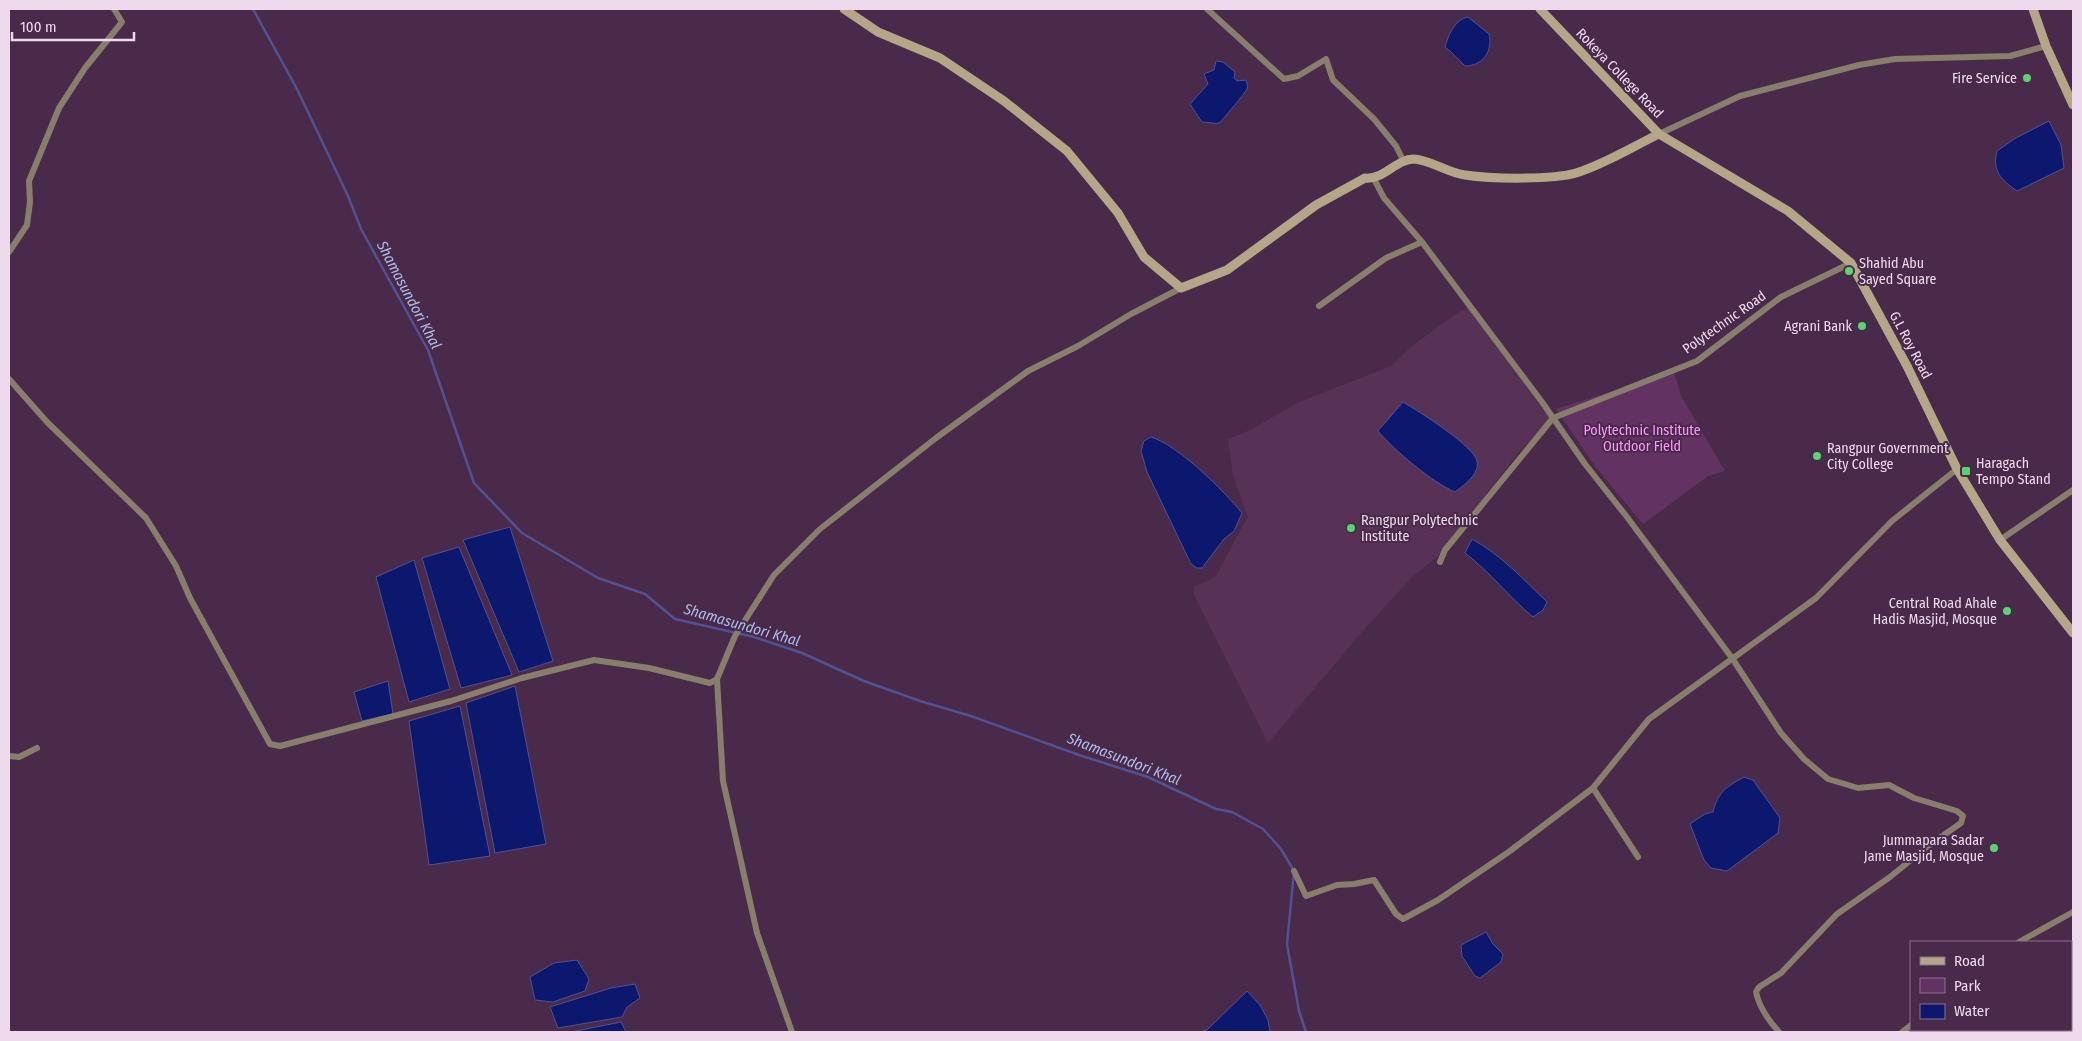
<svg xmlns="http://www.w3.org/2000/svg" width="2082" height="1041" font-family="'Fira Sans Condensed',sans-serif">
<style>
.built{fill:#573156}
.green{fill:#623362}
.water{fill:#0b186d;stroke:#4f5293}
.lines{fill:none;stroke-linecap:round;stroke-linejoin:round}
.stream{stroke:#4f5293;stroke-width:2.5}
.street{stroke:#877f6b;stroke-width:6}
.secondary{stroke:#b4a687;stroke-width:9}
.poi-dot{fill:#58d570;stroke:#4a2a4a;stroke-width:2}
.labels{text-anchor:middle;stroke-width:4;stroke-linejoin:round;paint-order:stroke}
.street-label{font-size:14px;fill:#eed9ed;stroke:#4a2a4a}
.poi-label{font-size:14px;fill:#eed9ed;stroke:#4a2a4a;text-anchor:end}
.park-label{font-size:14px;fill:#fe97fd;stroke:#4a2a4a}
.water-label{font-size:15px;font-style:italic;fill:#aabeec;stroke:#4a2a4a}
</style>
<rect width="100%" height="100%" fill="#4a2a4a"/>
<polygon class="built" points="1468,308 1552,422 1522,448 1437,557 1412,577 1362,632 1268,743 1194,595 1194,587 1215,577 1248,517 1233,476 1228,439 1250,430 1299,402 1391,366 1411,347 1457,313"/>
<polygon class="green" points="1674,372 1681,396 1725,471 1708,476 1643,524 1595,466 1556,409"/>
<g class="water">
<path d="M 1468,17 L 1489,34 C 1493,51 1483,66 1465,66 C 1458,59 1453,53 1445,47 C 1448,36 1455,19 1468,17 Z"/>
<path d="M 1216,61 L 1223,62 L 1235,72 L 1234,78 L 1237,81 L 1246,80 C 1247,83 1248,86 1247,89 C 1246,92 1221,122 1219,123 C 1215,124 1207,122 1202,122 L 1190,104 L 1208,84 L 1204,74 L 1214,70 Z"/>
<path d="M 2049,121 L 2061,145 L 2064,168 L 2017,191 C 2001,180 1992,171 1997,151 L 2014,139 Z"/>
<path d="M 1403,402 C 1418,411 1473,445 1477,461 C 1480,474 1464,485 1455,492 C 1432,482 1395,451 1378,431 Z"/>
<path d="M 1151,437 C 1178,445 1224,491 1242,513 L 1234,531 L 1224,539 L 1202,568 L 1197,568 L 1191,564 L 1147,472 L 1141,451 L 1144,441 Z"/>
<polygon points="510,527 553,661 519,672 463,540"/>
<path d="M 1472,539 C 1501,555 1523,579 1547,602 L 1543,610 L 1533,617 C 1509,597 1490,572 1465,553 Z"/>
<polygon points="459,547 512,675 461,688 422,558"/>
<polygon points="414,560 450,689 409,702 376,577"/>
<polygon points="388,681 393,714 362,721 354,692"/>
<polygon points="515,686 546,844 495,853 466,703"/>
<polygon points="460,706 490,856 429,865 409,721"/>
<path d="M 1744,777 L 1753,780 L 1780,818 L 1778,833 L 1727,871 L 1711,868 L 1704,860 L 1690,824 L 1705,814 L 1713,812 C 1718,792 1726,787 1744,777 Z"/>
<polygon points="1486,932 1493,944 1503,954 1501,962 1480,978 1475,976 1462,956 1461,945"/>
<polygon points="577,960 589,979 585,991 553,1002 535,1000 530,977 554,963"/>
<polygon points="635,984 640,998 627,1007 622,1017 558,1028 550,1007 611,988"/>
<polygon points="1247,991 1260,1005 1268,1020 1270,1032 1199,1032 1207,1030"/>
<polygon points="621,1022 626,1032 571,1032"/>
</g>
<g class="lines">
<polyline class="stream" points="253,9 297,89 348,196 361,229 428,350 474,483 522,533 598,578 645,594 675,619 754,637 802,653 864,681 920,701 971,716 1079,755 1148,777 1216,809 1232,812 1263,829 1281,849 1294,871 1287,944 1299,1011 1306,1032"/>
<g class="street">
<polyline points="1207,9 1284,79 1298,76 1326,59 1333,80 1374,119 1396,146 1404,162"/>
<polyline points="1659,134 1740,96 1859,65 1895,59 2010,56 2046,46"/>
<path d="M 1374,179 L 1384,198 L 1422,242 L 1542,402 L 1585,464 L 1627,517 L 1732,658 L 1781,733 L 1804,759 L 1828,779 L 1858,788 L 1889,785 L 1914,798 L 1957,811 L 1963,816 L 1961,823 L 1928,846 L 1890,877 L 1837,914 L 1781,973 L 1759,987 L 1756,992 C 1759,1007 1769,1021 1779,1032"/>
<polyline points="9,252 27,225 30,202 29,181 59,108 85,68 122,22 114,9"/>
<polyline points="1319,306 1386,258 1422,242"/>
<polyline points="9,379 47,422 146,518 176,566 190,598 270,744 280,746 451,701 522,678 594,660 649,668 710,683 717,679"/>
<polyline points="2000,540 2073,490"/>
<polyline points="1440,562 1445,550 1553,418 1697,361 1781,297 1851,263"/>
<polyline points="9,756 19,757 37,748"/>
<polyline points="1593,788 1638,857"/>
<polyline points="1294,871 1306,896 1337,885 1354,884 1374,880 1396,914 1403,919 1438,900 1510,851 1593,788 1649,719 1816,598 1892,521 1957,469"/>
<polyline points="2019,942 2073,912"/>
<polyline points="792,1032 757,933 723,781 717,679 735,636 774,575 820,529 936,438 1028,371 1078,346 1131,314 1181,288"/>
<polyline points="1902,1032 1911,1025"/>
</g>
<g class="secondary">
<path d="M 844,9 L 878,32 L 940,58 L 1004,101 L 1067,151 L 1118,213 L 1144,257 L 1181,288 L 1227,270 L 1316,205 L 1365,178 C 1384,180 1396,159 1414,159 C 1431,160 1448,173 1465,175 C 1491,179 1552,180 1576,173 C 1605,164 1632,147 1659,134"/>
<polyline points="1540,9 1659,134 1788,211 1851,263 1907,366 1957,469 2000,540 2073,633"/>
<polyline points="2033,9 2046,46 2073,105"/>
</g>
</g>
<g class="poi-dot">
<circle cx="2027" cy="78" r="5"/>
<circle cx="1849" cy="271" r="5"/>
<circle cx="1862" cy="326" r="5"/>
<circle cx="1817" cy="456" r="5"/>
<rect x="1961" y="466" width="10" height="10" rx="2.5"/>
<circle cx="1351" cy="528" r="5"/>
<circle cx="2007" cy="611" r="5"/>
<circle cx="1994" cy="848" r="5"/>
</g>
<g class="labels">
<g class="street-label">
<text transform="translate(1620 73) rotate(46)" y="5">Rokeya College Road</text>
<text transform="translate(1724 322) rotate(-35)" y="5">Polytechnic Road</text>
<text transform="translate(1911 345) rotate(62)" y="5">G.L Roy Road</text>
</g>
<g class="poi-label">
<text x="2017" y="83">Fire Service</text>
<text x="1859" y="268" text-anchor="start">Shahid Abu<tspan x="1859" dy="16">Sayed Square</tspan></text>
<text x="1852" y="331">Agrani Bank</text>
<text x="1827" y="453" text-anchor="start">Rangpur Government<tspan x="1827" dy="16">City College</tspan></text>
<text x="1976" y="468" text-anchor="start">Haragach<tspan x="1976" dy="16">Tempo Stand</tspan></text>
<text x="1361" y="525" text-anchor="start">Rangpur Polytechnic<tspan x="1361" dy="16">Institute</tspan></text>
<text x="1997" y="608">Central Road Ahale<tspan x="1997" dy="16">Hadis Masjid, Mosque</tspan></text>
<text x="1984" y="845">Jummapara Sadar<tspan x="1984" dy="16">Jame Masjid, Mosque</tspan></text>
</g>
<g class="park-label">
<text x="1642" y="435">Polytechnic Institute<tspan x="1642" dy="16">Outdoor Field</tspan></text>
</g>
<g class="water-label">
<text transform="translate(409 295) rotate(62)" y="5">Shamasundori Khal</text>
<text transform="translate(742 625) rotate(16)" y="5">Shamasundori Khal</text>
<text transform="translate(1124 759) rotate(21)" y="5">Shamasundori Khal</text>
</g>
</g>
<rect width="2082" height="1041" fill="none" stroke="#eed9ed" stroke-width="20"/>
<rect x="1910" y="941" width="162" height="90" fill="#4a2a4a" stroke="#8c708b"/>
<rect x="1920" y="957" width="25" height="8" fill="#b4a687" stroke="#8c708b"/>
<text x="1954" y="966" font-size="15" fill="#eed9ed">Road</text>
<rect x="1920" y="978" width="25" height="15" fill="#623362" stroke="#8c708b"/>
<text x="1954" y="991" font-size="15" fill="#eed9ed">Park</text>
<rect x="1920" y="1004" width="25" height="15" fill="#0b186d" stroke="#8c708b"/>
<text x="1954" y="1016" font-size="15" fill="#eed9ed">Water</text>
<path d="M12 32v8h122v-8" fill="none" stroke="#eed9ed" stroke-width="2.5"/>
<text x="20" y="32" font-size="15" fill="#eed9ed" stroke="#4a2a4a" stroke-width="4" paint-order="stroke">100 m</text>
</svg>
